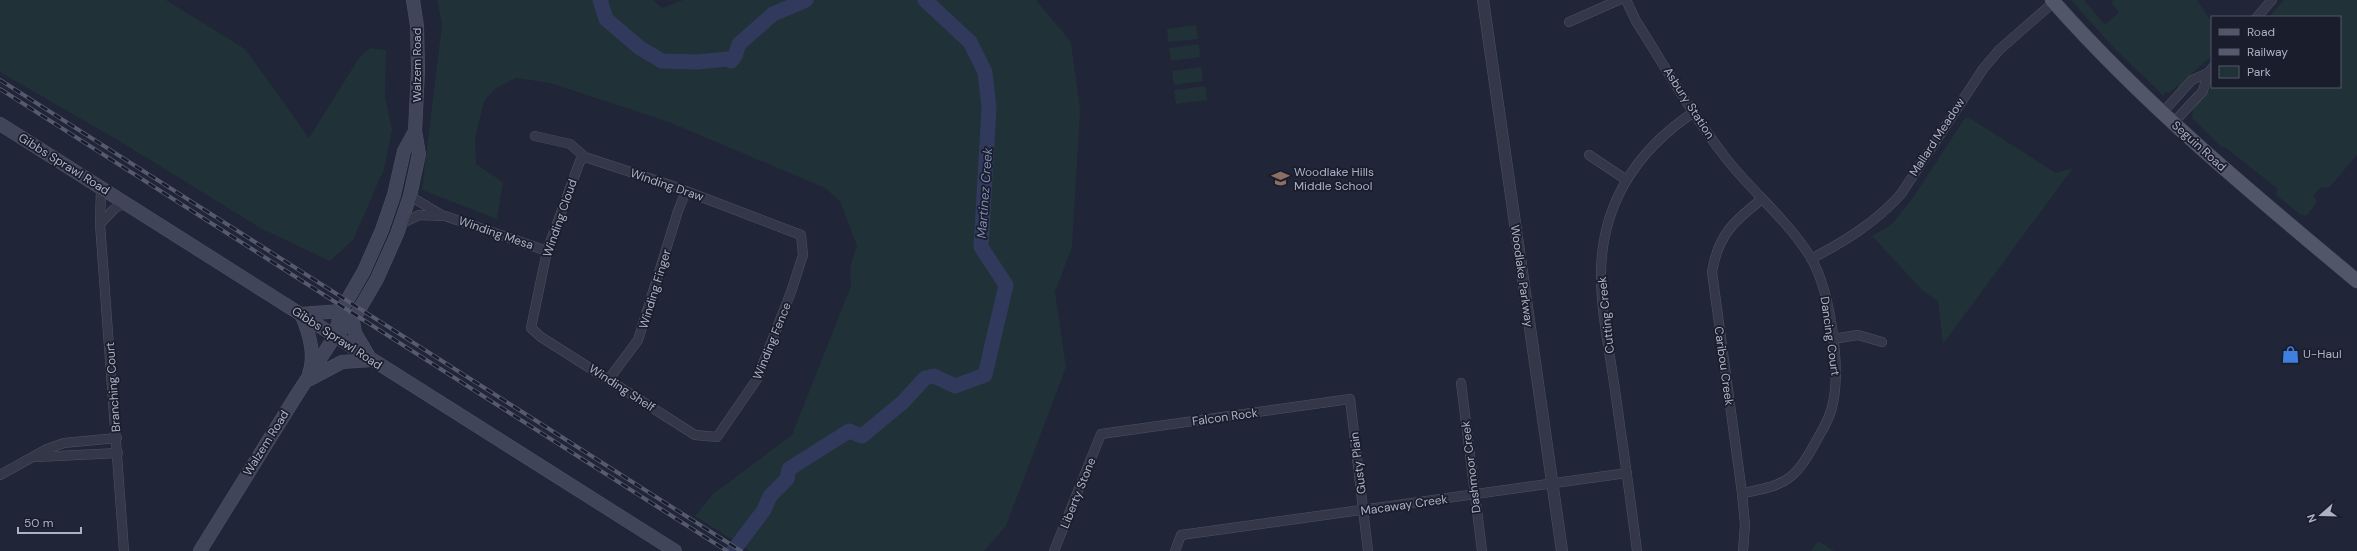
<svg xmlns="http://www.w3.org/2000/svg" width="2357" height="551" font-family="'DM Sans',sans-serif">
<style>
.green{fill:#213138}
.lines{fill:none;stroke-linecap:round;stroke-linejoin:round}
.river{stroke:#313a5c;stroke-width:15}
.minor-casing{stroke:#4d5262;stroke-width:10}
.tertiary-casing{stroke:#4d5262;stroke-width:12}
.secondary-casing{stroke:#4d5262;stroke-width:14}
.primary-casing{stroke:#3c4151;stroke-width:15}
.minor{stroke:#333747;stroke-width:9}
.tertiary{stroke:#333747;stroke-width:11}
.secondary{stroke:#41455a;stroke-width:13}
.primary{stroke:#515668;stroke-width:14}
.rail-casing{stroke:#555a6e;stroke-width:4}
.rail{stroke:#191d2c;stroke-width:2.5;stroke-dasharray:8;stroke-linecap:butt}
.labels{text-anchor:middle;stroke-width:3.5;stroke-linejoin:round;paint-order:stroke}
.street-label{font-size:12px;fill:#adb1c4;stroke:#191d2c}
.poi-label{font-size:12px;fill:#adb1c4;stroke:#191d2c;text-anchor:start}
.water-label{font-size:13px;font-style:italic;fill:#7c89b2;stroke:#191d2c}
</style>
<rect width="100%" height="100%" fill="#202537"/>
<g class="green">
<polygon points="0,0 166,0 245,49 309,138 359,58 370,48 386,50 385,97 392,130 384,169 353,240 330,261 262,229 121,142 0,72"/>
<polygon points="437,0 653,0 662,8 683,0 1036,0 1071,42 1080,110 1072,247 1055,292 1066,367 1006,526 984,551 750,551 695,516 713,494 792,435 851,286 850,268 857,246 840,201 825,188 669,122 550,83 516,78 496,88 484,101 475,139 476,164 503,182 497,219 422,190 442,24"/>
<polygon points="2071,0 2084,0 2105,25 2119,12 2111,2 2114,0 2197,0 2212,23 2212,56 2193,72 2180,87 2177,86 2169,93 2164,92 2164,96 2114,48"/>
<polygon points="2284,0 2357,0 2357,155 2329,188 2321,187 2313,196 2317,202 2307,215 2301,215 2276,195 2278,189 2226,148 2220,146 2192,118 2193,108 2212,87 2340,87 2340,17 2269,17"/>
<polygon points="1196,25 1198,39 1168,42 1167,29"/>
<polygon points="1199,44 1200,57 1171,61 1169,48"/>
<polygon points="1201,67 1203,81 1174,85 1172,71"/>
<polygon points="1205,86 1207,100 1176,104 1174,90"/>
<polygon points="1968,117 2056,173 2073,168 1943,344 1938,301 1923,291 1872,236 1892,224 1912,199 1965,118"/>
<polygon points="1818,541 1834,551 1811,551"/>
</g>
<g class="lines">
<g class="river">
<polyline points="600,0 606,19 640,48 662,61 697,62 727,59 731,61 735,56 739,44 773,14 806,0"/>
<polyline points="733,551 764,510 770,496 787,479 789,469 849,431 862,436 903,402 925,378 934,376 955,386 985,375 1006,285 981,247 989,108 985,72 970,42 925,0"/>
</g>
<defs>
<g id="minor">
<path d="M 1626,0 L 1636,21 C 1666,68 1694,118 1729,162 C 1755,194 1789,222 1811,258 C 1830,291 1841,365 1833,403 C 1831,414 1825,426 1819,436 C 1796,478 1790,485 1742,493"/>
<polyline points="2257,17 2272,0"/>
<polyline points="1569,22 1619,0"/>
<polyline points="2162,113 2192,80 2208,73 2212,68"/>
<polyline points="2173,123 2203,91 2208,73"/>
<polyline points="535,136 570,144 585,157 670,185 801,235 803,255 791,292 757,379 717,437 695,435 541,337 531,328 547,251 580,161 585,157"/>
<polyline points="1589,155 1625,179"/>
<polyline points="101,188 100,224 124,551"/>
<polyline points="410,196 440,214"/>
<polyline points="100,224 114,209 126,202"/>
<polyline points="401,224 419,215 445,216 547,251"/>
<path d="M 1811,259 C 1845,241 1875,223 1901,194 L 1983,69 L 1999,50 L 2054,2"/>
<polyline points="1832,339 1858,335 1882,342"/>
<polyline points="609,379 638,340 678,211 686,191"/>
<polyline points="1461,383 1482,551"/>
<polyline points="37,457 118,453"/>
<polyline points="0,475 47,449 64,443 117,438"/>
<polyline points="1054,551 1101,434 1350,399 1368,551"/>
<polyline points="1175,551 1181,535 1627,473"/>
<path d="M 1637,551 C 1630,495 1622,439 1614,383 C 1609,348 1601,311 1601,275 C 1601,204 1637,150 1694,112"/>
<path d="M 1743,551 L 1745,525 L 1742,493 L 1712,272 C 1718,235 1734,221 1762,199"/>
</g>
<polyline id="tertiary" points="1483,0 1562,551"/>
<g id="secondary">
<polyline points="0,124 675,551"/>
<path d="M 301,314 C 309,332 316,355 309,374"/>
<polyline points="301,314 341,311"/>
<polyline points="353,321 355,333 368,355"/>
<polyline points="335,336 341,311 364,271 382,230 394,195 404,151 415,131"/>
<polyline points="310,379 342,362 372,360"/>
<polyline points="200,551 296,396 335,336 356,315 377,279 397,234 410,196 419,154 415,131 418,71 417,26 413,0"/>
</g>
<path id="primary" d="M 2052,0 C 2144,104 2250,192 2357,281"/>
</defs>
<use href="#minor" class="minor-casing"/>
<use href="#tertiary" class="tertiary-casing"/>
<use href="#secondary" class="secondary-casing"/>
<use href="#primary" class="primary-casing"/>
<use href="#minor" class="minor"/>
<use href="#tertiary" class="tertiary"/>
<use href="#secondary" class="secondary"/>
<use href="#primary" class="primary"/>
<defs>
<g id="rail">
<polyline points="0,80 741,551"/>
<polyline points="0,89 727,551"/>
</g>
</defs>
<use href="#rail" class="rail-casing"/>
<use href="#rail" class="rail"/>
</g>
<defs>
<symbol id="school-bare" viewBox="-9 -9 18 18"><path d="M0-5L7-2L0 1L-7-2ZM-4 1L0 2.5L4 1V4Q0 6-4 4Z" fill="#8d6e63" stroke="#191d2c" stroke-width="2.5" paint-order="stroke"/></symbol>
<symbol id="shop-bare" viewBox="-9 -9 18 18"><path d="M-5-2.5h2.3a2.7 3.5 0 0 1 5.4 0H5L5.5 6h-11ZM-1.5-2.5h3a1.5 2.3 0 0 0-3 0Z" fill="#3f7fe0" stroke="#191d2c" stroke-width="2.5" paint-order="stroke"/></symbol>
</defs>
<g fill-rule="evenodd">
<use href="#school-bare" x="1268" y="166" width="25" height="25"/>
<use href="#shop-bare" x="2278" y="342" width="25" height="25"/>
</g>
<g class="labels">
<g class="street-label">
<text transform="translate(417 65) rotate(-90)" y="4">Walzem Road</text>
<text transform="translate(1689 103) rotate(57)" y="4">Asbury Station</text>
<text transform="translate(1937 137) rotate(-57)" y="4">Mallard Meadow</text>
<text transform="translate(2199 146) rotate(42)" y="4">Seguin Road</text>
<text transform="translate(64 164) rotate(32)" y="4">Gibbs Sprawl Road</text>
<text transform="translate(667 185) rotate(19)" y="4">Winding Draw</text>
<text transform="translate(560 218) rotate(-71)" y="4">Winding Cloud</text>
<text transform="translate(496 233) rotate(19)" y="4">Winding Mesa</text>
<text transform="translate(1522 276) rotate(82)" y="4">Woodlake Parkway</text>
<text transform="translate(655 289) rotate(-73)" y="4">Winding Finger</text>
<text transform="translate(1606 315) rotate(-96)" y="4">Cutting Creek</text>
<text transform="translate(1830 336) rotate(82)" y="4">Dancing Court</text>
<text transform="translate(337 338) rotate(33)" y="4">Gibbs Sprawl Road</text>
<text transform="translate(772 341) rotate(-68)" y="4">Winding Fence</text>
<text transform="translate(1724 366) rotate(82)" y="4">Caribou Creek</text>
<text transform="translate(113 387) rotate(-94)" y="4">Branching Court</text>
<text transform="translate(622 388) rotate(33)" y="4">Winding Shelf</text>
<text transform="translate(1225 417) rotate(-8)" y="4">Falcon Rock</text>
<text transform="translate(266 443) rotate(-58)" y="4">Walzem Road</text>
<text transform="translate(1358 463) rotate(-97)" y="4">Gusty Plain</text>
<text transform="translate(1471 467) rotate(-97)" y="4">Dashmoor Creek</text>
<text transform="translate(1078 493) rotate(-68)" y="4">Liberty Stone</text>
<text transform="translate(1404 505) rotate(-8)" y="4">Macaway Creek</text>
</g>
<g class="poi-label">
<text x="1294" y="176">Woodlake Hills<tspan x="1294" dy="14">Middle School</tspan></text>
<text x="2303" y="358">U-Haul</text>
</g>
<g class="water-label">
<text transform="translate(984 193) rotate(-86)" y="5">Martinez Creek</text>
</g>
</g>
<rect x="2211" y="16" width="130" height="72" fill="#191d2c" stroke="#545869"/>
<rect x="2219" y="29" width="20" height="6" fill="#515668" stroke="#545869"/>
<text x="2247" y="36" font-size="12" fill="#adb1c4">Road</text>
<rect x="2219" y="49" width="20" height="6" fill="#555a6e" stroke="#545869"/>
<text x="2247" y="56" font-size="12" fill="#adb1c4">Railway</text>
<rect x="2219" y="66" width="20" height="12" fill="#213138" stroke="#545869"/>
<text x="2247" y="76" font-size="12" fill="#adb1c4">Park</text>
<g transform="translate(2321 515) rotate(250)" stroke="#191d2c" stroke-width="3" paint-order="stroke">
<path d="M0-3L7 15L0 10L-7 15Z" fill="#adb1c4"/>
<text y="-6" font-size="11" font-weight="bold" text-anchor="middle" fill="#adb1c4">N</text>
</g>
<path d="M18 527v6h63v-6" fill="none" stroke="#adb1c4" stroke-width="2"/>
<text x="24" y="527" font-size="12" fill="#adb1c4" stroke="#191d2c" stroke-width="3" paint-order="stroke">50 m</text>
</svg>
